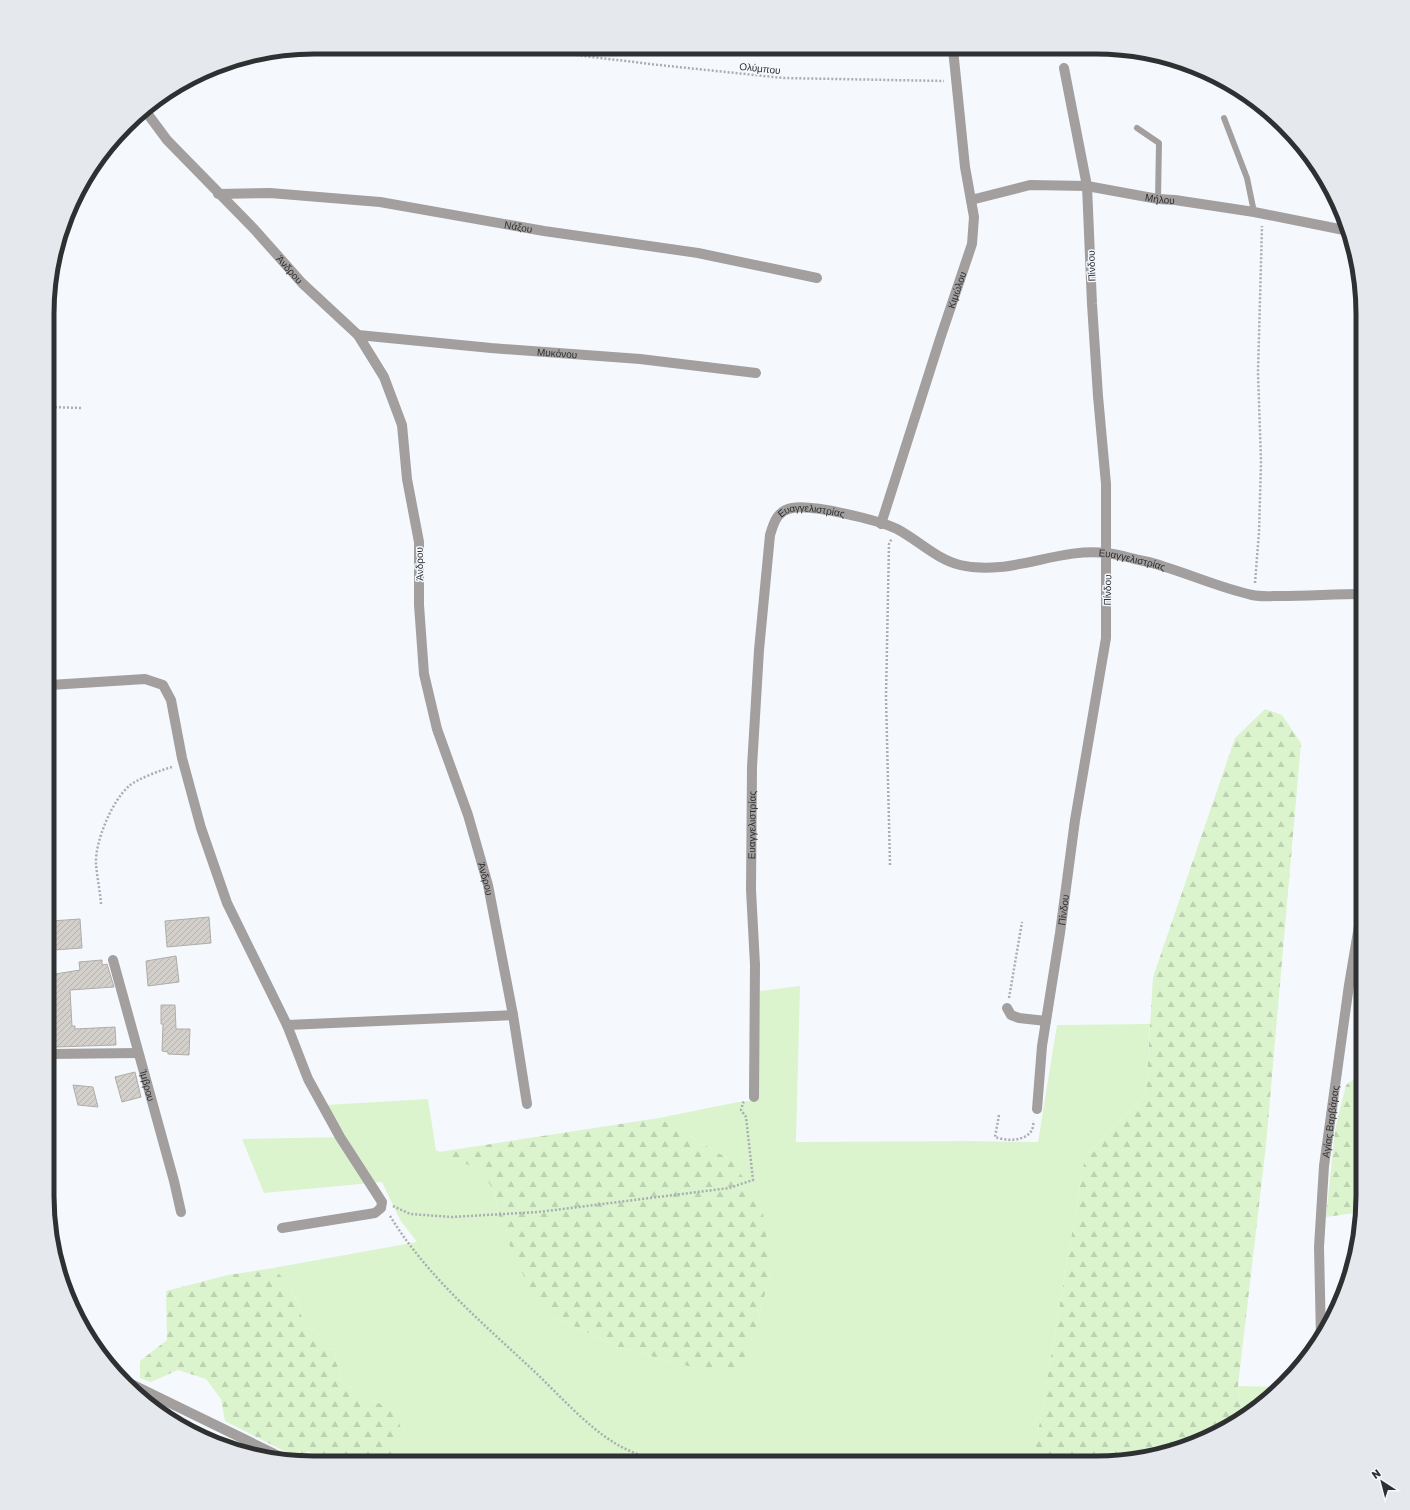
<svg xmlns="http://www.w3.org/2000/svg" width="1410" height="1510" font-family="Rubik,sans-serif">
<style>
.green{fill:#dbf4cd}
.forest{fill:url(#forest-firs)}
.building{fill:url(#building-hatch);stroke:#b0ada8}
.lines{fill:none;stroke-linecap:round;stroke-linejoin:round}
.path{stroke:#aaadb1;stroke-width:2.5;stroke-dasharray:2 2;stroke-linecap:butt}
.service{stroke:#a29f9e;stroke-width:6}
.minor{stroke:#a29f9e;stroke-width:10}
.labels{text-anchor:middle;stroke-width:3;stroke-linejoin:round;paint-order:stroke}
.street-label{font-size:10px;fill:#2f3032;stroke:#f5f9fe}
.rim{fill:none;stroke:#2f3032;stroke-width:5}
</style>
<defs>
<pattern id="forest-firs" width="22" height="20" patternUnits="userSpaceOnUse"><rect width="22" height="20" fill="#dbf4cd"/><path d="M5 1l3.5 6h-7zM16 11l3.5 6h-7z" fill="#bcd2b0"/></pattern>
<pattern id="building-hatch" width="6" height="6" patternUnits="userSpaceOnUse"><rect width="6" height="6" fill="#d3d0cb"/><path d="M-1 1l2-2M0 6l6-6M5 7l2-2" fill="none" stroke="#b5b3af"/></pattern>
</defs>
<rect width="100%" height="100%" fill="#f5f9fe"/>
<g class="green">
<polygon points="800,986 796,1142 966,1141 1038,1142 1057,1025 1150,1024 1146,1094 1085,1157 1033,1462 388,1462 396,1411 365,1397 341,1381 332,1345 304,1324 296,1299 283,1278 273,1268 417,1242 400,1220 382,1182 264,1193 242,1139 345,1137 326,1105 428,1099 436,1150 480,1170 495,1192 500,1224 554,1317 621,1348 695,1368 739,1368 755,1331 771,1272 732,1161 659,1118 738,1102 757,1100 760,991"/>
<polygon points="1238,1386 1280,1387 1244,1418"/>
</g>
<g class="forest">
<polygon points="1265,709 1282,715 1301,743 1266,1145 1238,1386 1244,1418 1181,1449 1113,1462 1033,1462 1085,1157 1146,1094 1153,977 1235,738"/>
<polygon points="1362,1073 1362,1212 1326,1217 1335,1130 1346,1085"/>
<polygon points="659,1118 732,1161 762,1206 771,1272 755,1331 740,1368 695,1368 621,1348 554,1317 527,1283 500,1224 495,1192 480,1170 439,1152"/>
<polygon points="273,1268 283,1278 296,1299 304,1324 332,1345 341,1381 365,1397 396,1411 403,1436 388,1462 329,1462 308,1451 300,1459 225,1421 221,1399 206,1379 178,1370 151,1382 140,1378 140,1361 167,1340 166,1291 228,1275"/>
</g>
<g class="building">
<polygon points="209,917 211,943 167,947 165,921"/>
<polygon points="80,919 82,948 53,950 51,921"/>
<polygon points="176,956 179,982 148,986 146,961"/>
<polygon points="102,960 102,965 107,964 114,987 70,990 72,1026 75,1026 75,1029 115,1027 116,1045 55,1047 54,1016 48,1016 49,975 80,970 79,962"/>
<polygon points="161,1005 175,1005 176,1029 190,1029 189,1055 168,1054 168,1052 162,1051 163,1024 161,1024"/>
<polygon points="135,1072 141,1097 122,1102 115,1077"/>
<polygon points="73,1085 93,1087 98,1107 78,1105"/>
</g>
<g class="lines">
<g class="path">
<polyline points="517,48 659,65 783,78 944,81"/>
<polyline points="51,407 82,408"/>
<polyline points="1255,583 1259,532 1261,462 1258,372 1262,226"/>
<polyline points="890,865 886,697 889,544 892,538"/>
<path d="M 101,904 C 100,891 97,877 96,864 C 95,841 112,801 129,786 C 137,779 161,770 172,767"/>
<polyline points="1009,998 1022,922"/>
<path d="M 999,1115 L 995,1137 C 1006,1141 1025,1142 1032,1130 C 1033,1128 1033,1124 1034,1121"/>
<polyline points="393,1206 410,1214 452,1217 538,1212 729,1188 753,1180 746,1117 741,1110 743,1103 744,1102"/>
<path d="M 390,1216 C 428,1278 484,1324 536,1373 C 560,1396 586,1425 613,1442 C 627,1451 643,1456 658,1462"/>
</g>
<g class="service">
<polyline points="1224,118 1247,178 1254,212"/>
<polyline points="1137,128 1159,143 1158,199"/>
</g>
<g class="minor">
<path id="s1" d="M 144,109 L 167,140 L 255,230 L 302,283 L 358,335 L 384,377 L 402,425 L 407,479 L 419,542 L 419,605 L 424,674 L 437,729 L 468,815 L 488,885 L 513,1015 L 527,1104"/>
<path id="s2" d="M 218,194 L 270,193 L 380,202 L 544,231 L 698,253 L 817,278"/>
<path id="s3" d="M 971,200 L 1030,185 L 1087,186 L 1158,199 L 1175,200 L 1254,212 L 1349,231"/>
<path id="s4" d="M 358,335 L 491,348 L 640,359 L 756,373"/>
<path id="s5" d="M 881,524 L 940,339 L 972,244 L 974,217 L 965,167 L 953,49"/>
<polyline points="50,685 145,679 163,685 171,700 182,758 201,828 227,903 287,1025 308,1079 340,1137 382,1202 381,1208 375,1213 369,1214 282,1228"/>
<path id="s6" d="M 113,960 L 174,1181 L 181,1212"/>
<polyline points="1007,1008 1011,1015 1019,1018 1046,1021"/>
<polyline points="287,1025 513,1015"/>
<polyline points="48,1054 138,1053"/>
<path id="s7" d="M 754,1097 L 755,965 L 751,890 L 752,767 L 759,650 L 770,535 C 774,522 777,511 792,508 C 812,504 878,520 897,529 C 918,540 936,559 960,565 C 1010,577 1057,547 1107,553 C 1115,554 1123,556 1131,558 C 1141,561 1152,562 1162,566 C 1192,575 1221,588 1252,595 C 1261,597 1271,596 1280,596 C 1308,596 1335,594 1362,594"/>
<path id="s8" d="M 1037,1109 L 1042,1046 L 1060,933 L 1075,820 L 1106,638 L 1106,484 L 1098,396 L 1092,304 L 1087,186 L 1064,68"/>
<path id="s9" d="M 1321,1338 L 1319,1247 L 1324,1166 L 1349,985 L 1362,908"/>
<polyline points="125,1381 291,1462"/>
</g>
</g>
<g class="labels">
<g class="street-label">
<text transform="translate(760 68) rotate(6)" y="4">Ολύμπου</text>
<text dy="4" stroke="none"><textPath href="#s3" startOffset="192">Μήλου</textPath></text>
<text dy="4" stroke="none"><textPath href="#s2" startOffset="303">Νάξου</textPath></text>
<text transform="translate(1091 266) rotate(-92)" y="4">Πίνδου</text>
<text dy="4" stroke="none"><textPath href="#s1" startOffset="217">Άνδρου</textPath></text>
<text dy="4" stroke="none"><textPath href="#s5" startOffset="246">Κιμώλου</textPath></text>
<text dy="4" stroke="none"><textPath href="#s4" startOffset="200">Μυκόνου</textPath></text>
<text dy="4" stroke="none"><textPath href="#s7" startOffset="619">Ευαγγελιστρίας</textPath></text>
<text dy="4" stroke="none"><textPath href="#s7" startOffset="955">Ευαγγελιστρίας</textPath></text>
<text transform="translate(419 564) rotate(-91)" y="4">Άνδρου</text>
<text transform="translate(1107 590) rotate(-89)" y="4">Πίνδου</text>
<text dy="4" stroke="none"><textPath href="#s7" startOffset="272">Ευαγγελιστρίας</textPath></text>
<text dy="4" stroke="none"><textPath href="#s1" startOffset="877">Άνδρου</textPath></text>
<text dy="4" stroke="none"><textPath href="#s8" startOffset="201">Πίνδου</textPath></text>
<text dy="4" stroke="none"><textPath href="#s6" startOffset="130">Ίμβρου</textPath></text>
<text dy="4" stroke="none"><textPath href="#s9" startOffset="217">Αγίας Βαρβάρας</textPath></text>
</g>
</g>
<path d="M0 0H1410V1510H0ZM314 54H1096A260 260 0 0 1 1356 314V1196A260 260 0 0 1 1096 1456H314A260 260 0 0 1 54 1196V314A260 260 0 0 1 314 54Z" fill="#e5e9ee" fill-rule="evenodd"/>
<path class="rim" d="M314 54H1096A260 260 0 0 1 1356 314V1196A260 260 0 0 1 1096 1456H314A260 260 0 0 1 54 1196V314A260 260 0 0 1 314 54Z"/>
<g transform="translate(1382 1482) rotate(324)" stroke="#f5f9fe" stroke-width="3" paint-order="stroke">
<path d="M0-3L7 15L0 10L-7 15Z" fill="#2f3032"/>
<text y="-6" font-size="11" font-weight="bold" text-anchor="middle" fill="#2f3032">N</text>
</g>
</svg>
